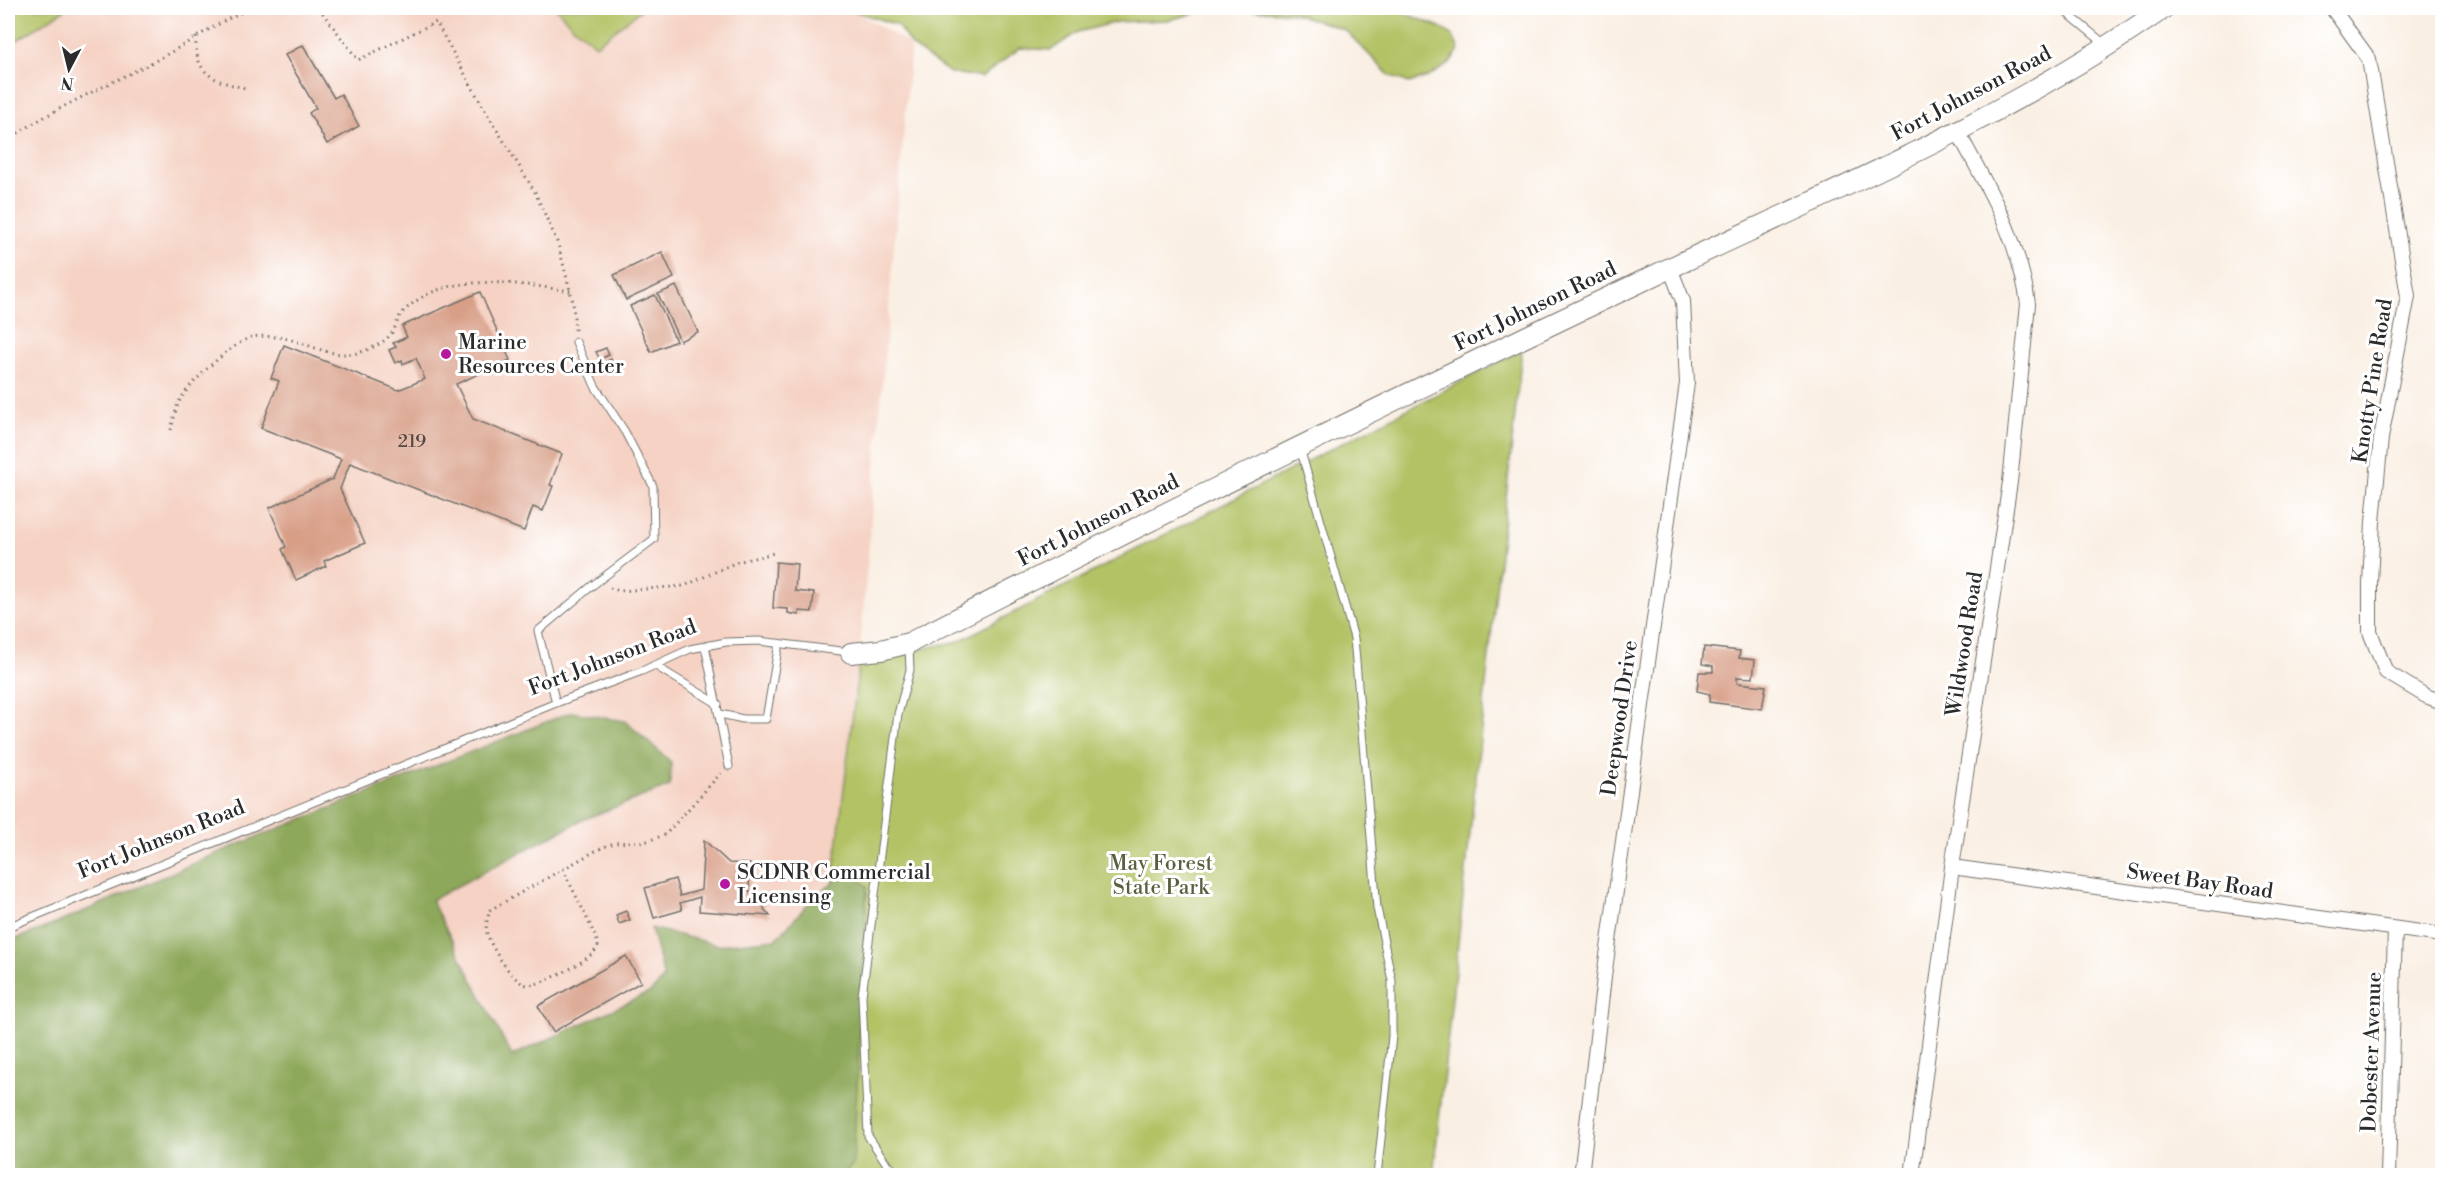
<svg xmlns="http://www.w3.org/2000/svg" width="2450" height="1183" font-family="'Libre Bodoni',serif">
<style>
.built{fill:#f5d2c3}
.green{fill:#b2c265;stroke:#6e7648;stroke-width:1.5}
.forest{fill:#8da85a;stroke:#5c6a42;stroke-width:1.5}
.building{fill:#d89e86}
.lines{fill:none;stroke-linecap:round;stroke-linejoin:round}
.lane-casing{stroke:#73706b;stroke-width:9}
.street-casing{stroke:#73706b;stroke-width:16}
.secondary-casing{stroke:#73706b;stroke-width:22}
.path{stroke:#73706b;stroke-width:3;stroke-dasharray:1.5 4.5;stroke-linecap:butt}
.lane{stroke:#fff;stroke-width:7}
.street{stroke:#fff;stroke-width:14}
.secondary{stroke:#fff;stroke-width:20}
.poi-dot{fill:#b5179e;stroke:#fff;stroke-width:2}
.labels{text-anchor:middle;stroke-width:6;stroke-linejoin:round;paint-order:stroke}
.number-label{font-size:18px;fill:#564842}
.street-label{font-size:21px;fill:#2b2b2b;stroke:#fff}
.poi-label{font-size:21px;fill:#2b2b2b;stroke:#fff;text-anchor:start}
.park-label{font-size:21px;fill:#5a603f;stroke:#fff}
</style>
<rect width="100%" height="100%" fill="#fff"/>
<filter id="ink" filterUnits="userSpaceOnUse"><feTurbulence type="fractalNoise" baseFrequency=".0167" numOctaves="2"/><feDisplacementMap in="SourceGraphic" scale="12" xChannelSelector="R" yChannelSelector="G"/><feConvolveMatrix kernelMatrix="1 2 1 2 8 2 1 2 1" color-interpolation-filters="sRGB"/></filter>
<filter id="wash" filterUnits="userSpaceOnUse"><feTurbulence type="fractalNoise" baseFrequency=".008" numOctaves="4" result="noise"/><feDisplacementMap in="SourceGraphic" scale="24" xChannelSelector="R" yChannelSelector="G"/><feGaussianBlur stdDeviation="1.35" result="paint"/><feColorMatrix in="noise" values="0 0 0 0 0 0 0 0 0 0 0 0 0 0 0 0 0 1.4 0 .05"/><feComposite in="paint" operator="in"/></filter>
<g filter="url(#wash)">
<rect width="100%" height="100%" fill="#faefe3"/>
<polygon class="built" points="8,8 850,8 911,45 859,662 798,1175 8,1175"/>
<g class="green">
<polygon points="8,8 67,8 8,46"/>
<polygon points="556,8 643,8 596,45 571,25"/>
<polygon points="845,8 1214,8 1169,20 1117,22 1078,32 1051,50 1020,48 982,77 950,73 911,45 897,25"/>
<polygon points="1224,8 1396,8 1398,11 1440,27 1453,36 1459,50 1449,64 1428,77 1409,83 1389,75 1345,30 1294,13"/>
<polygon points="1522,350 1433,1175 798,1176 859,662 959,641"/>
</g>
<polygon class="forest" points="571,712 625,721 671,762 670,786 582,820 431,900 512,1056 651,992 664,978 651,928 718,945 776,939 807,905 847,870 867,886 853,1165 842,1175 8,1176 8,942 55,924 222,851"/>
<g id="blocks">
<g class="building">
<polygon points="303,45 334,98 341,94 359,126 327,144 309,113 316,108 285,55"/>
<polygon points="662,252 674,278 626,300 614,275"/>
<polygon points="676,286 698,332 680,341 658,294"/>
<polygon points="480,292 510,360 456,384 473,419 562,454 550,485 553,486 543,511 533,507 524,531 350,463 340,489 365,543 324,561 326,566 296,580 282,549 286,547 269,508 333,479 341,459 261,428 279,381 271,378 284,345 398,390 425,379 416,358 403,364 402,360 395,363 389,350 396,347 393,343 407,337 402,326"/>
<polygon points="655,295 676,341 651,352 630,306"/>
<polygon points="606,348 609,355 600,359 596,352"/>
<polygon points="611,359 616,368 607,372 603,363"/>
<polygon points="776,562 797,564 795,591 814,593 812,612 799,611 799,615 788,613 788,609 773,608"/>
<polygon points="1704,647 1740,651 1739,658 1755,660 1753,678 1737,677 1737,683 1766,686 1762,709 1709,702 1710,694 1697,691 1699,672 1713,672 1713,666 1702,664"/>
<polygon points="704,840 729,863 750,864 749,890 755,899 764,899 764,909 770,916 699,911 700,897 680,903 682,910 654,918 645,888 675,879 680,896 701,890"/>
<polygon points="626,911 630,920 619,924 616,915"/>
<polygon points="626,956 641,982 553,1032 538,1006"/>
</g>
</g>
</g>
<g filter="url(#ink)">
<use href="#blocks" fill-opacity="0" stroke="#73706b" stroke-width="1.5"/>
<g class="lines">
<defs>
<g id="lane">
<polyline points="2061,8 2106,45"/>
<polyline points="1300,448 1354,638 1377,908 1392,981 1392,1036 1377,1176"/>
<polyline points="705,646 729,766"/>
<polyline points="654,665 718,704"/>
<polyline points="556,703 538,631 593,585 654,539 653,486 625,432 595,386 576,342"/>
<polyline points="720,714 743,719 766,719 779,643"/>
<polyline points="8,927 556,703 642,671 690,649 726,642 759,641 849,652"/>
<polyline points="880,1176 891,1167"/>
<polyline points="895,1176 868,1136 862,996 898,714 910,670 909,646"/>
</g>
<g id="street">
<polyline points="2332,8 2369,59 2408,296 2381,438 2373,522 2370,583 2370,632 2386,672 2426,696 2442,702"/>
<polyline points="1952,867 2442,935"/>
<polyline points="1581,1176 1604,977 1687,383 1683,301 1670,268"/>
<path d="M 1912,1176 L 1952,867 L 2010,482 L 2028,304 C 2019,238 1989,190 1958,132"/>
<polyline points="2388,1176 2395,929"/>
</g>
<path id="secondary" d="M 851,653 L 881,650 L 909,643 C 1155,517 1402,395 1651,277 C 1826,194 2006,119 2164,8"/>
</defs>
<use href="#lane" class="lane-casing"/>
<use href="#street" class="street-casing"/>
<use href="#secondary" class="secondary-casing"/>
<g class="path">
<polyline points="319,8 358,60 436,22 486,112 535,192 558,244 573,302 575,331"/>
<path d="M 196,37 C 194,74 213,81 245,88"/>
<path d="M 8,140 C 52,109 102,88 151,63 C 185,46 216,22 252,8"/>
<path d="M 171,430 C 173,422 175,412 178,404 C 187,384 232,343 252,337 C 262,335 274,337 284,338 C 311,344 335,361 364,351 C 375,347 387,341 393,331 C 397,325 398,316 404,311 C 446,269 518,284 571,291"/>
<polyline points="610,588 620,591 684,586 737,562 774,553"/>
<path d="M 563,869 C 568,881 598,938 598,945 C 598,957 541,986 528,985 C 514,985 490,946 487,933 C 485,925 488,917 490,910 L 599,849 L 614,843 L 647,841 L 665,835 L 721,773"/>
</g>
<use href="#lane" class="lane"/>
<use href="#street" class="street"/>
<use href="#secondary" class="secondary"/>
</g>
</g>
<g class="poi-dot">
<circle cx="446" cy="354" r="6"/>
<circle cx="725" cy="884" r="6"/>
</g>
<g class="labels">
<g class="number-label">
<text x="412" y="447">219</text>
</g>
<g class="street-label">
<text transform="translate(1971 93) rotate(-28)" y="7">Fort Johnson Road</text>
<text transform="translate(1535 306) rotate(-26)" y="7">Fort Johnson Road</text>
<text transform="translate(2372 381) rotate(-81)" y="7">Knotty Pine Road</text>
<text transform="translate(1098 520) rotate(-27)" y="7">Fort Johnson Road</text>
<text transform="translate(1964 644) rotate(-81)" y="7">Wildwood Road</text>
<text transform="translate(612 657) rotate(-21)" y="7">Fort Johnson Road</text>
<text transform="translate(1619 718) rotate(-82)" y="7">Deepwood Drive</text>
<text transform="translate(161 839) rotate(-22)" y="7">Fort Johnson Road</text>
<text transform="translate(2200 881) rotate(8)" y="7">Sweet Bay Road</text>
<text transform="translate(2371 1052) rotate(-88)" y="7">Dobester Avenue</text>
</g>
<g class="poi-label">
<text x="458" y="349">Marine<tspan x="458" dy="24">Resources Center</tspan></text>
<text x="737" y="879">SCDNR Commercial<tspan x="737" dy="24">Licensing</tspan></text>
</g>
<g class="park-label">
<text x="1161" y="870">May Forest<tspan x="1161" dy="24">State Park</tspan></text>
</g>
</g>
<rect width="2450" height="1183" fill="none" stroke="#fff" stroke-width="30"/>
<g transform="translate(69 69) rotate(187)" stroke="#ffffff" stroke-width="4.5" paint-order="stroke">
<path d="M0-4.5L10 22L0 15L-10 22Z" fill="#2b2b2b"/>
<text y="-9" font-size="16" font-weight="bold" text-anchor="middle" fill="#2b2b2b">N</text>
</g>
</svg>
